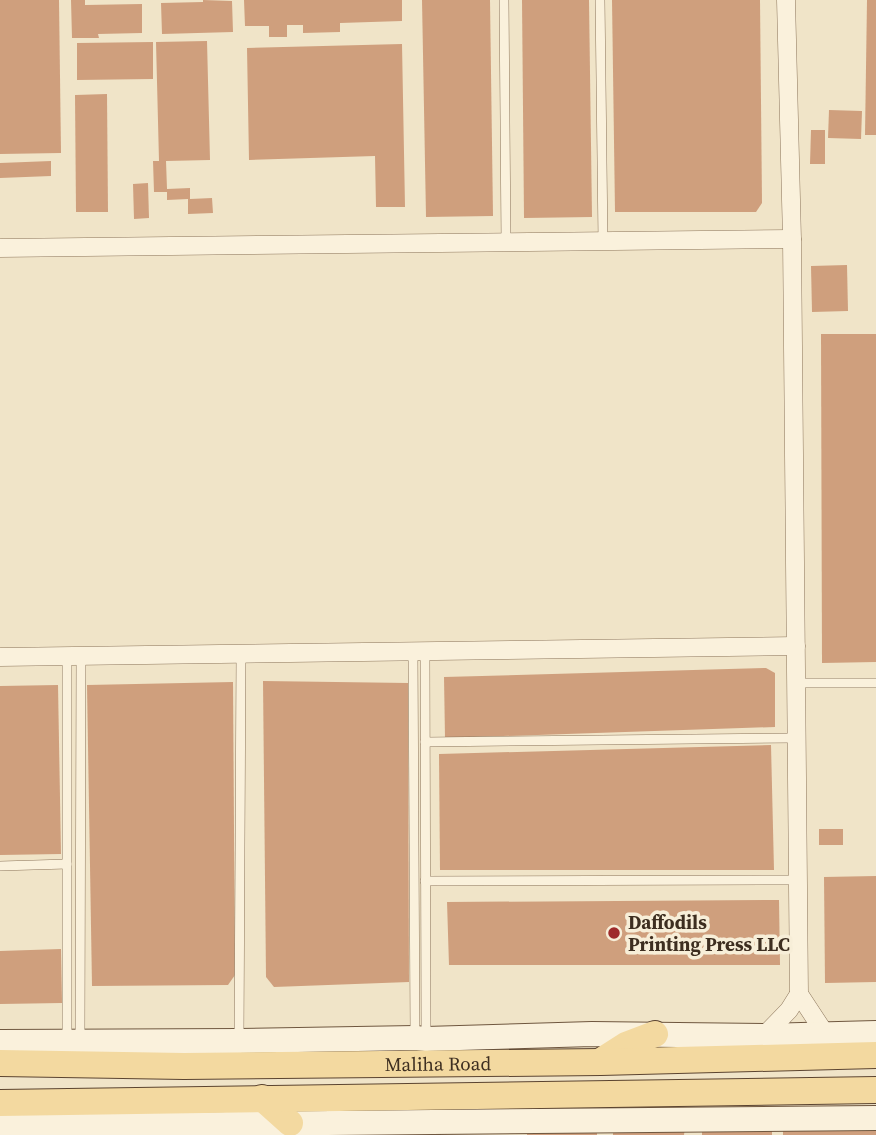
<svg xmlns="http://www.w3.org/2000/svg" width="876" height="1135" font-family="'Source Serif 4',serif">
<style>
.building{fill:#cf9f7d}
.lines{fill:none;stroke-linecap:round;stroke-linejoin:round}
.lane-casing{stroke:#8d765c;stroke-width:10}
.street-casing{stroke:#8d765c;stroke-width:19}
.secondary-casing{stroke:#6f573f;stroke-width:26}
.primary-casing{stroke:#5b4430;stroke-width:28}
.lane{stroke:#faf1dc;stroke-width:9}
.street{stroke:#faf1dc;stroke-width:18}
.secondary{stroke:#faf1dc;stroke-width:24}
.primary{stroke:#f3d9a0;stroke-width:26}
.poi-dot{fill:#9e2a2b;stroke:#f7eed8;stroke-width:2.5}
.labels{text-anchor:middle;stroke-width:7;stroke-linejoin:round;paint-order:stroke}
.poi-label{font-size:19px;font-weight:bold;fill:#3d2e20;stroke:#f7eed8;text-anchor:start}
.street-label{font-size:19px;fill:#3d2e20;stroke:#f7eed8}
</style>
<rect width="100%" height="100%" fill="#f0e4c8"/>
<g class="building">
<polygon points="0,0 59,0 61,153 0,154"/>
<polygon points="71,0 85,0 85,5 142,4 142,33 98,34 99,38 72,38"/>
<polygon points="203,0 232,1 233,32 162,34 161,3 203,2"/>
<polygon points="244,0 402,0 402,21 340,23 340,32 303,33 303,25 287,25 287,37 269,37 269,26 245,26"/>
<polygon points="422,0 490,0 493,216 426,217"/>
<polygon points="522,0 589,0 592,217 524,218"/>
<polygon points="612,0 760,0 762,203 756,212 615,212"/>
<polygon points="867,0 876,0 876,135 865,135"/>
<polygon points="207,41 210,160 166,161 167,189 190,188 190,199 212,198 213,213 188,214 188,199 167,200 167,192 154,192 153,161 159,161 156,42"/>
<polygon points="153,42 153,79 77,80 77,43"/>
<polygon points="402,44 405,207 376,207 375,156 249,160 247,48"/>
<polygon points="107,94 108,212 76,212 75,95"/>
<polygon points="829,110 862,111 861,139 828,138"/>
<polygon points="811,130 825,130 825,164 810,164"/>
<polygon points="51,161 51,176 0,178 0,163"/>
<polygon points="148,183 149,218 134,219 133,184"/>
<polygon points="847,265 848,311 812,312 811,266"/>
<polygon points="821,334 876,334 876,662 822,663"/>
<polygon points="766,668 775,673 775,727 445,738 444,677"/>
<polygon points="263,681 408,683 409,982 274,987 266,977"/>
<polygon points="233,682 235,975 228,985 92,986 87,685"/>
<polygon points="58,685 61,854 0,855 0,686"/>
<polygon points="771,745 774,870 440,870 439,754"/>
<rect x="819" y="829" width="24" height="16"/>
<polygon points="876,876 876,982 825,983 824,877"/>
<polygon points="779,900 780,965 449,965 447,902"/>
<polygon points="61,949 62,1003 0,1004 0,951"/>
<polygon points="876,1123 876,1135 783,1135 783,1126"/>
<polygon points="613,1125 685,1127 684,1135 613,1135"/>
<polygon points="597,1127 597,1135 527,1135 527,1128"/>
<polygon points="772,1127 772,1135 702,1135 702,1128"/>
</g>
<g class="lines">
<defs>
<g id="lane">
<polyline points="504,0 506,242"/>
<polyline points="600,0 603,241"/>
<polyline points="413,651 415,1035"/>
<polyline points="425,651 426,1037"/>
<polyline points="796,683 876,683"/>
<polyline points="425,742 796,738"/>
<polyline points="0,866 67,864"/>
<polyline points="425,881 798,880"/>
<polyline points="67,1039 67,656"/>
<polyline points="239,1040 241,654"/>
<polyline points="80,1041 81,656"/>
</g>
<g id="street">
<polyline points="786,0 792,239 799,994 826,1035"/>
<polyline points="0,248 792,239"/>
<polyline points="0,657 796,646"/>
<polyline points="764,1036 789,1010 799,994"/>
</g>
<g id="secondary">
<polyline points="0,1042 239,1041 415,1038 426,1039 592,1034 764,1036 876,1033"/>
<polyline points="0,1126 876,1118"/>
</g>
<g id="primary">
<polyline points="601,1061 626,1045 655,1034"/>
<path id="s1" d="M 0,1063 L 184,1066 L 601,1062 L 876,1055"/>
<polyline points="262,1098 290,1123"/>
<polyline points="0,1103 876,1090"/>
</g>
</defs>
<use href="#lane" class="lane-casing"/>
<use href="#street" class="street-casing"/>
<use href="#secondary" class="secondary-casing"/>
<use href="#primary" class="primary-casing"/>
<use href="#lane" class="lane"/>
<use href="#street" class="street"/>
<use href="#secondary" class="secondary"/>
<use href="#primary" class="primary"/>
</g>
<circle class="poi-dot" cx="614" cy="933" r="7"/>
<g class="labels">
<g class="poi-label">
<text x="628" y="929">Daffodils<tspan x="628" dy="22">Printing Press LLC</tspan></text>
</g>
<g class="street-label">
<text dy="7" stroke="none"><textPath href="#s1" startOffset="438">Maliha Road</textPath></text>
</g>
</g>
</svg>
